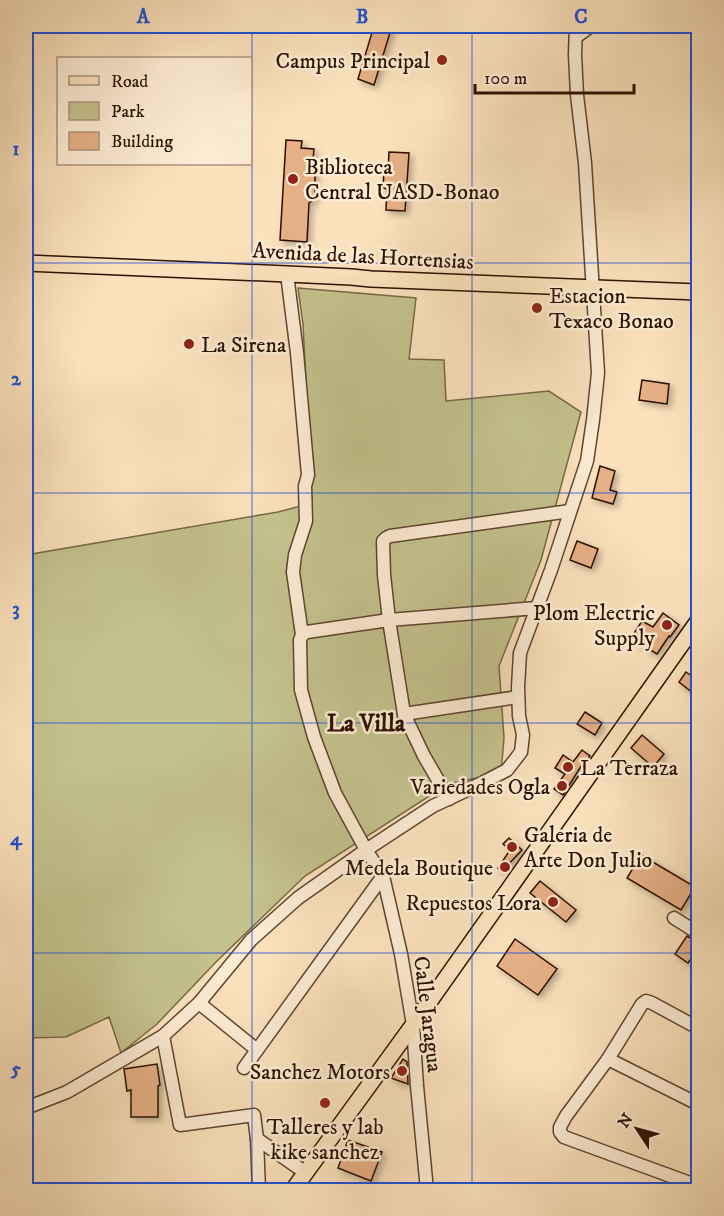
<svg xmlns="http://www.w3.org/2000/svg" width="724" height="1216" font-family="'IM FELL DW Pica',serif">
<style>
.green{fill:#c4c28d;stroke:#786946;stroke-width:1.5}
.building{fill:#e6b086;stroke:#2d1000;stroke-width:1.5;filter:url(#shadow)}
.lines{fill:none;stroke-linecap:round;stroke-linejoin:round}
.minor-casing{stroke:#60442f;stroke-width:15}
.major-casing{stroke:#2d1000;stroke-width:18}
.minor{stroke:#fcecd4;stroke-width:12}
.major{stroke:#fbe2bd;stroke-width:15}
.grid{fill:none;stroke:#1d4ed8;stroke-width:1.5;stroke-opacity:0.55}
.poi-dot{fill:#8f2418;stroke:#fcecd4;stroke-width:2}
.labels{text-anchor:middle;stroke-width:5;stroke-linejoin:round;paint-order:stroke}
.poi-label{font-size:22px;fill:#2d1000;stroke:#fcecd4;text-anchor:end}
.street-label{font-size:22px;fill:#2d1000;stroke:#fcecd4}
.neighbourhood-label{font-size:24px;font-weight:bold;fill:#2d1000;stroke:#fcecd4}
.neatline{fill:none;stroke:#1d4ed8;stroke-width:2}
.grid-label{font-size:20px;text-anchor:middle;font-weight:bold;fill:#1d4ed8}
</style>
<defs>
<filter id="shadow"><feDropShadow dx="3.5" dy="3.5" stdDeviation="3" flood-color="#0004"/></filter>
</defs>
<rect width="100%" height="100%" fill="#fbe2bd"/>
<filter id="stains"><feTurbulence type="fractalNoise" baseFrequency=".00333" numOctaves="4"/><feColorMatrix values="0 0 0 0 .2 0 0 0 0 .09 0 0 0 0 .02 0 0 0 .5 -.17"/></filter>
<radialGradient id="worn" r=".72"><stop offset=".6" stop-color="#630" stop-opacity="0"/><stop offset="1" stop-color="#630" stop-opacity=".3"/></radialGradient>
<polygon class="green" points="298,288 416,298 409,359 444,360 446,401 549,391 581,412 541,560 499,666 504,738 501,773 448,784 305,876 216,962 157,1024 121,1053 109,1017 66,1037 26,1038 26,555 278,512 312,503 303,324"/>
<g class="building">
<polygon points="374,26 392,26 374,85 358,79"/>
<polygon points="286,140 302,141 301,148 314,149 312,170 315,172 315,199 309,203 307,242 280,240"/>
<polygon points="389,152 409,153 405,211 386,210 387,189 383,188 384,171 388,172"/>
<polygon points="642,380 669,384 667,404 639,400"/>
<polygon points="600,466 615,471 610,490 617,492 613,504 592,498"/>
<polygon points="577,541 598,549 591,568 570,560"/>
<polygon points="663,613 679,625 670,637 669,636 657,654 631,638 642,621 653,627"/>
<polygon points="686,672 699,681 699,685 693,693 679,682"/>
<polygon points="585,712 602,723 595,735 577,724"/>
<polygon points="642,735 664,754 653,767 631,748"/>
<polygon points="582,750 590,756 585,763 583,763 563,795 554,789 565,774 555,768 563,755 573,762"/>
<polygon points="509,838 522,850 502,871 498,868 510,850 503,844"/>
<polygon points="641,855 695,887 681,910 627,878"/>
<polygon points="540,881 576,910 566,922 530,893"/>
<polygon points="687,936 699,943 699,947 688,963 675,954"/>
<polygon points="515,939 557,969 538,995 497,966"/>
<polygon points="403,1059 407,1062 408,1084 391,1078"/>
<polygon points="157,1064 160,1085 158,1086 158,1117 131,1117 131,1090 127,1091 124,1069"/>
<polygon points="348,1140 382,1152 371,1181 338,1168"/>
</g>
<g class="lines">
<defs>
<g id="minor">
<polyline points="576,37 591,26"/>
<polyline points="287,274 297,353 308,475 305,486 306,521 295,555 293,572 302,635"/>
<polyline points="404,714 518,697"/>
<polyline points="449,799 424,756 404,714 389,620 384,575 383,541 386,538 390,536 570,511"/>
<polyline points="674,918 698,933"/>
<polyline points="199,1003 257,1050"/>
<polyline points="698,1028 652,1003 646,1001 642,1004 608,1059 566,1116 560,1127 560,1132 564,1137 698,1186"/>
<polyline points="163,1036 180,1125 254,1115 257,1139 259,1190"/>
<polyline points="608,1059 698,1104"/>
<polyline points="244,1068 383,876"/>
<polyline points="26,1108 67,1092 163,1036 199,1003 251,940 298,898 366,850 433,806 482,783 507,770 521,752 523,735 519,716 518,687 520,653 551,570 587,461 593,420 598,373 585,163 577,95 575,55 576,26"/>
<polyline points="257,1139 306,1173"/>
<polyline points="427,1190 417,1086 413,1025 401,954 383,876 366,850 335,793 314,737 301,690 300,640 302,635 307,632 389,620 537,608"/>
</g>
<g id="major">
<polyline points="26,263 287,274 351,277 371,279 698,292"/>
<polyline points="293,1190 413,1025 698,621"/>
</g>
</defs>
<use href="#minor" class="minor-casing"/>
<use href="#major" class="major-casing"/>
<use href="#minor" class="minor"/>
<use href="#major" class="major"/>
</g>
<path class="grid" d="M 252,26 L 252,1190M 472,26 L 472,1190M 26,263 L 698,263M 26,493 L 698,493M 26,723 L 698,723M 26,953 L 698,953"/>
<g class="poi-dot">
<circle cx="442" cy="60" r="6"/>
<circle cx="293" cy="179" r="6"/>
<circle cx="537" cy="308" r="6"/>
<circle cx="189" cy="344" r="6"/>
<circle cx="667" cy="625" r="6"/>
<circle cx="568" cy="767" r="6"/>
<circle cx="562" cy="786" r="6"/>
<circle cx="512" cy="847" r="6"/>
<circle cx="505" cy="867" r="6"/>
<circle cx="553" cy="902" r="6"/>
<circle cx="402" cy="1071" r="6"/>
<circle cx="325" cy="1103" r="6"/>
</g>
<g class="labels">
<g class="poi-label">
<text x="430" y="68">Campus Principal</text>
<text x="305" y="174" text-anchor="start">Biblioteca<tspan x="305" dy="25">Central UASD-Bonao</tspan></text>
<text x="549" y="303" text-anchor="start">Estacion<tspan x="549" dy="25">Texaco Bonao</tspan></text>
<text x="201" y="352" text-anchor="start">La Sirena</text>
<text x="655" y="620">Plom Electric<tspan x="655" dy="25">Supply</tspan></text>
<text x="580" y="775" text-anchor="start">La Terraza</text>
<text x="550" y="794">Variedades Ogla</text>
<text x="524" y="842" text-anchor="start">Galeria de<tspan x="524" dy="25">Arte Don Julio</tspan></text>
<text x="493" y="875">Medela Boutique</text>
<text x="541" y="910">Repuestos Lora</text>
<text x="390" y="1079">Sanchez Motors</text>
<text x="325" y="1134" text-anchor="middle">Talleres y lab<tspan x="325" dy="25">kike sanchez</tspan></text>
</g>
<g class="street-label">
<text transform="translate(363 255) rotate(3)" y="8">Avenida de las Hortensias</text>
<text transform="translate(429 1014) rotate(83)" y="8">Calle Jaragua</text>
</g>
<g class="neighbourhood-label">
<text x="366" y="731">La Villa</text>
</g>
</g>
<rect width="724" height="1216" fill="none" stroke="#fbe2bd" stroke-width="66"/>
<rect x="57" y="57" width="195" height="108" fill="#fcecd4" stroke="#a9947f" stroke-width="1.5"/>
<rect x="69" y="76" width="30" height="9" fill="#fbe2bd" stroke="#a9947f" stroke-width="1.5"/>
<text x="111" y="87" font-size="18" fill="#2d1000">Road</text>
<rect x="69" y="102" width="30" height="18" fill="#c4c28d" stroke="#a9947f" stroke-width="1.5"/>
<text x="111" y="117" font-size="18" fill="#2d1000">Park</text>
<rect x="69" y="132" width="30" height="18" fill="#e6b086" stroke="#a9947f" stroke-width="1.5"/>
<text x="111" y="147" font-size="18" fill="#2d1000">Building</text>
<g transform="translate(637 1129) rotate(306)" stroke="#fcecd4" stroke-width="4.5" paint-order="stroke">
<path d="M0-4.5L10 22L0 15L-10 22Z" fill="#2d1000"/>
<text y="-9" font-size="16" font-weight="bold" text-anchor="middle" fill="#2d1000">N</text>
</g>
<path d="M475 84v9h159v-9" fill="none" stroke="#2d1000" stroke-width="3"/>
<text x="484" y="84" font-size="18" fill="#2d1000" stroke="#fcecd4" stroke-width="4.5" paint-order="stroke">100 m</text>
<rect x="33" y="33" width="658" height="1150" class="neatline"/>
<g class="grid-label">
<text x="143" y="23">A</text>
<text x="362" y="23">B</text>
<text x="581" y="23">C</text>
<text x="16" y="155">1</text>
<text x="16" y="385">2</text>
<text x="16" y="615">3</text>
<text x="16" y="845">4</text>
<text x="16" y="1075">5</text>
</g>
<rect width="100%" height="100%" filter="url(#stains)"/>
<rect width="100%" height="100%" fill="url(#worn)"/>
</svg>
